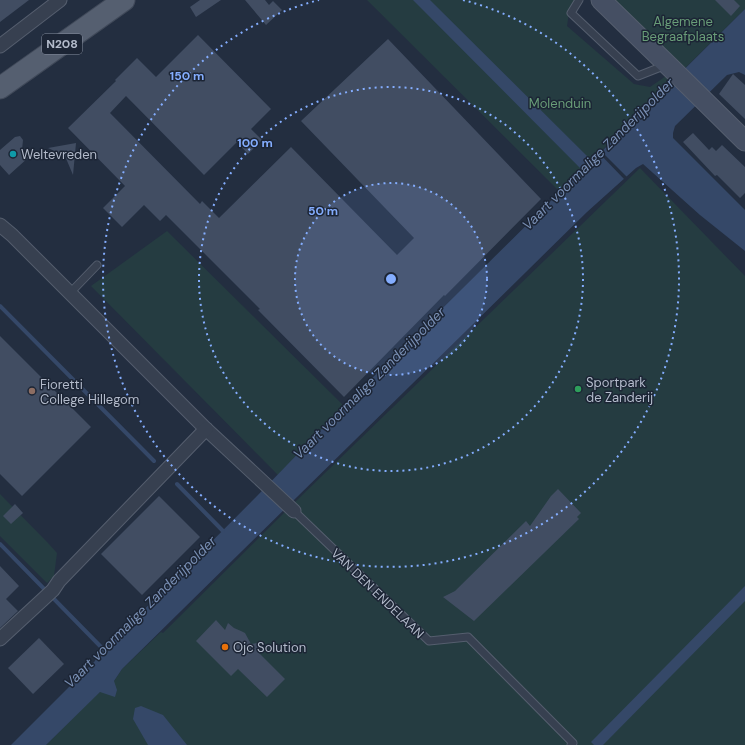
<svg xmlns="http://www.w3.org/2000/svg" width="745" height="745" font-family="'DM Sans',sans-serif">
<style>
.green{fill:#253c41}
.water{fill:#354868}
.pier{fill:#232e40}
.lines{fill:none;stroke-linecap:round;stroke-linejoin:round}
.stream{stroke:#354868;stroke-width:4}
.building{fill:#414d62}
.service-casing{stroke:#555e6e;stroke-width:9}
.minor-casing{stroke:#555e6e;stroke-width:15}
.secondary-casing{stroke:#555e6e;stroke-width:21}
.primary-casing{stroke:#404959;stroke-width:23}
.service{stroke:#374050;stroke-width:7}
.minor{stroke:#374050;stroke-width:13}
.secondary{stroke:#454f63;stroke-width:19}
.primary{stroke:#555f70;stroke-width:21}
.ring{fill:none;stroke:#84adfe;stroke-width:2;stroke-dasharray:2 4}
.culture-dot{fill:#0f9aa8;stroke:#1c2535;stroke-width:1.5}
.leisure-dot{fill:#2e9e5b;stroke:#1c2535;stroke-width:1.5}
.education-dot{fill:#8d6e63;stroke:#1c2535;stroke-width:1.5}
.food-dot{fill:#e8710a;stroke:#1c2535;stroke-width:1.5}
.labels{text-anchor:middle;stroke-width:3;stroke-linejoin:round;paint-order:stroke}
.shield{fill:#1c2535;stroke:#868e9e;stroke-width:1}
.shield-label{font-size:12px;font-weight:bold;fill:#b3bbcb}
.park-label{font-size:13px;fill:#699d78;stroke:#1c2535}
.poi-label{font-size:13px;fill:#b3bbcb;stroke:#1c2535;text-anchor:start}
.street-label{font-size:13px;fill:#b3bbcb;stroke:#1c2535}
.water-label{font-size:14px;font-style:italic;fill:#798fb4;stroke:#1c2535}
.centre{fill:#84adfe;stroke:#1c2535;stroke-width:2}
.ring-label{font-size:12px;text-anchor:middle;font-weight:bold;fill:#84adfe;stroke:#1c2535;stroke-width:3;stroke-linejoin:round;paint-order:stroke}
</style>
<rect width="100%" height="100%" fill="#232e40"/>
<g class="green">
<polygon points="367,0 576,0 569,13 567,26 634,84 650,87 666,76 672,81 560,192"/>
<polygon points="615,0 745,0 745,9 684,69"/>
<polygon points="640,168 745,276 745,745 46,745 96,695 114,681 122,669 161,632 163,633 294,503"/>
<polygon points="167,231 344,406 278,475 91,286"/>
<polygon points="0,494 48,543 57,553 54,576 47,583 0,536"/>
</g>
<g class="water">
<polygon points="413,0 430,0 589,158 593,160 745,9 745,75 739,72 727,75 675,126 673,133 673,138 745,210 745,251 700,215 643,164 636,168 587,212 122,669 114,681 117,690 115,697 100,692 46,745 11,745 95,661 96,658 257,496 344,406 580,172 581,169"/>
<polygon points="745,586 745,601 603,745 594,745 591,742"/>
<polygon points="141,706 163,715 187,745 148,745 133,719 135,708"/>
</g>
<polygon class="pier" points="600,150 628,178 625,180 598,152"/>
<g class="lines">
<g class="stream">
<polyline points="0,306 154,461"/>
<polyline points="177,484 223,531"/>
<polyline points="0,544 104,650"/>
</g>
</g>
<g class="building">
<polygon points="0,0 29,0 0,22"/>
<polygon points="200,0 221,0 196,17 190,7"/>
<polygon points="245,0 265,0 269,5 273,1 282,10 266,25"/>
<polygon points="715,0 734,0 740,6 731,16"/>
<polygon points="198,35 271,109 251,129 262,140 248,154 237,142 204,175 126,96 110,113 200,204 202,201 219,218 291,147 397,255 414,238 301,121 388,39 541,199 445,296 444,295 344,397 258,310 260,309 166,215 160,221 144,205 122,227 103,208 125,186 68,128 116,81 115,80 137,58 156,77"/>
<polygon points="733,74 745,85 745,119 719,94"/>
<polygon points="693,133 709,150 712,147 716,151 722,145 745,167 745,193 740,198 717,175 715,176 683,142"/>
<polygon points="20,136 23,140 22,150 29,157 9,175 0,165 0,150 15,137"/>
<polygon points="76,143 73,175 65,156 48,148"/>
<polygon points="0,336 91,427 22,496 0,474"/>
<polygon points="558,489 581,513 577,517 579,519 474,621 443,597 455,591 526,521 530,526 551,496"/>
<polygon points="159,496 200,537 142,595 101,554"/>
<polygon points="15,504 23,513 11,524 3,516"/>
<polygon points="0,566 19,586 6,599 18,611 0,628"/>
<polygon points="216,620 225,630 228,623 234,628 241,631 245,633 251,644 257,643 258,648 261,650 258,652 285,679 267,697 238,669 231,676 196,641"/>
<polygon points="39,638 64,664 33,694 8,668"/>
</g>
<g class="lines">
<defs>
<g id="service">
<polyline points="579,0 571,13 638,76 666,65"/>
<polyline points="70,293 97,265"/>
<polyline points="294,511 429,641 468,637 573,743 571,745"/>
</g>
<g id="minor">
<polyline points="0,46 60,0"/>
<polyline points="0,225 12,235 206,429 294,511"/>
<polyline points="0,639 53,590 59,581 206,429"/>
</g>
<polyline id="secondary" points="601,0 675,72 745,141"/>
<polyline id="primary" points="0,88 124,0"/>
</defs>
<use href="#service" class="service-casing"/>
<use href="#minor" class="minor-casing"/>
<use href="#secondary" class="secondary-casing"/>
<use href="#primary" class="primary-casing"/>
<use href="#service" class="service"/>
<use href="#minor" class="minor"/>
<use href="#secondary" class="secondary"/>
<use href="#primary" class="primary"/>
</g>
<circle cx="391" cy="279" r="96" fill="#84adfe" fill-opacity=".12"/>
<g class="ring">
<circle cx="391" cy="279" r="96"/>
<circle cx="391" cy="279" r="192"/>
<path d="M463 0A288 288 0 1 1 319 0"/>
</g>
<circle class="culture-dot" cx="13" cy="154" r="4"/>
<circle class="leisure-dot" cx="578" cy="389" r="4"/>
<circle class="education-dot" cx="32" cy="391" r="4"/>
<circle class="food-dot" cx="225" cy="647" r="4"/>
<g class="labels">
<rect class="shield" x="42" y="34" width="40" height="20" rx="3"/>
<g class="shield-label">
<text x="62" y="48">N208</text>
</g>
<g class="park-label">
<text x="683" y="26">Algemene<tspan x="683" dy="15">Begraafplaats</tspan></text>
<text x="560" y="108">Molenduin</text>
</g>
<g class="poi-label">
<text x="21" y="159">Weltevreden</text>
<text x="586" y="387">Sportpark<tspan x="586" dy="15">de Zanderij</tspan></text>
<text x="40" y="389">Fioretti<tspan x="40" dy="15">College Hillegom</tspan></text>
<text x="233" y="652">Ojc Solution</text>
</g>
<g class="street-label">
<text transform="translate(378 593) rotate(44)" y="5">VAN DEN ENDELAAN</text>
</g>
<g class="water-label">
<text transform="translate(598 154) rotate(-45)" y="5">Vaart voormalige Zanderijpolder</text>
<text transform="translate(369 383) rotate(-45)" y="5">Vaart voormalige Zanderijpolder</text>
<text transform="translate(140 612) rotate(-45)" y="5">Vaart voormalige Zanderijpolder</text>
</g>
</g>
<circle cx="391" cy="279" r="6" class="centre"/>
<g class="ring-label">
<text x="187" y="80">150 m</text>
<text x="255" y="147">100 m</text>
<text x="323" y="215">50 m</text>
</g>
</svg>
